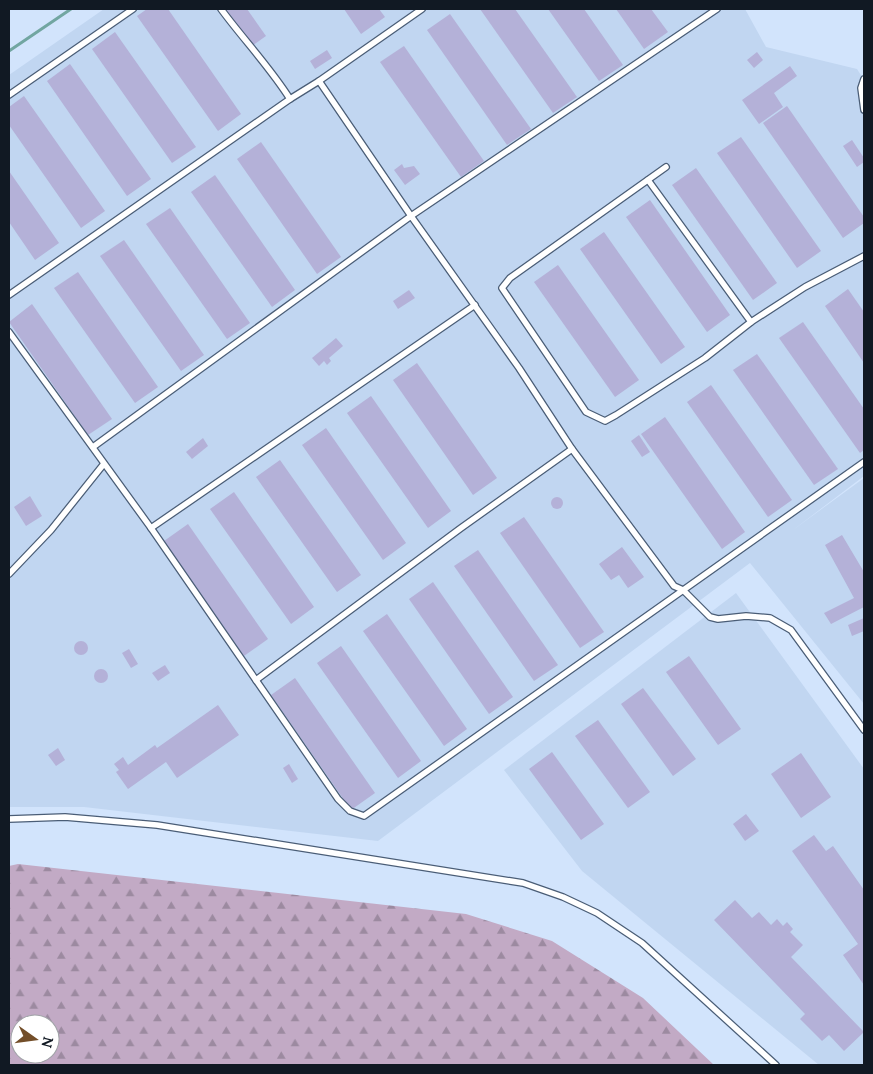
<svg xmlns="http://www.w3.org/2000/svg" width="873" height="1074" font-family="Lora,serif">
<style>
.built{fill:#c1d6f1}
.forest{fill:url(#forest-firs);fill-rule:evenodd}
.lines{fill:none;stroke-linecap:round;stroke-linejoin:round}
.stream{stroke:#72a6a1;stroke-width:3}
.building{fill:#b4b1d8}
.service-casing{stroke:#4a5d76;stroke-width:8}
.service{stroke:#fff;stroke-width:5.5}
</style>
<defs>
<pattern id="forest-firs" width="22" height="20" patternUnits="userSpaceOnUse" patternTransform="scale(1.25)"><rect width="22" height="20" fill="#c2aac5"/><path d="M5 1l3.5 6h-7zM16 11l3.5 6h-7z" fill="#9c8aa0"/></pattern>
</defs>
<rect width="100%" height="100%" fill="#d2e4fc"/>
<g class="built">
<polygon points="104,9 745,9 766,47 857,69 864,80 864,476 793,530 864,478 864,704 750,563 378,841 84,807 9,807 9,75"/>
<polygon points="736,593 864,769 864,1065 819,1065 582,871 504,770"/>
</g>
<path class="forest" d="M 18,864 L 466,914 L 552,941 L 643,998 L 714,1065 L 9,1065 L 9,866 ZM 20,1024 L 50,1024 L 50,1054 L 20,1054 Z"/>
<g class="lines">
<polyline class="stream" points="9,51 71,9"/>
</g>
<g class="building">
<polygon points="147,9 168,9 241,114 218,131 137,16"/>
<polygon points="225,9 247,9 266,36 252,46"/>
<polygon points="344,9 379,9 385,17 361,34"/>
<polygon points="480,9 515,9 577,97 553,113"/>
<polygon points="548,9 584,9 623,65 599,81"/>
<polygon points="616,9 651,9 668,32 644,49"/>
<polygon points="450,14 531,129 507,145 427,30"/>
<polygon points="115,32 196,147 172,163 92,49"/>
<polygon points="404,46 484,161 461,177 380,62"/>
<polygon points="327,50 332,58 315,69 310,61"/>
<polygon points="757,52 763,60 754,68 747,60"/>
<polygon points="70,64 151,179 127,196 47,81"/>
<polygon points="790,66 797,76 774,93 783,107 759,124 742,100"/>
<polygon points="24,96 105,211 81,228 9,125 9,107"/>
<polygon points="787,106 864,217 864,223 843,238 763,123"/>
<polygon points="741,137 821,251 797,268 717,153"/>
<polygon points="852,140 864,158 864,162 857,167 843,146"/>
<polygon points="261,142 341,257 317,274 237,159"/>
<polygon points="402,164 404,168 414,166 420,174 405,185 394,170"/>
<polygon points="696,168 777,283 753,300 672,185"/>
<polygon points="9,171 59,243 35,260 9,222"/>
<polygon points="215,175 295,290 272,307 191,192"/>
<polygon points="650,200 730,315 707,332 626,217"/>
<polygon points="170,208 250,323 227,339 146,224"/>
<polygon points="604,232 685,347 661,364 580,249"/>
<polygon points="124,240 204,355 181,371 100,256"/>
<polygon points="558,265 639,380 615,397 534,282"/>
<polygon points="78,272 158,387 135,403 54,288"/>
<polygon points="848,289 864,312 864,363 825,306"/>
<polygon points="409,290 415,298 398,309 393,301"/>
<polygon points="32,304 112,419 88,435 9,322"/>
<polygon points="803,322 864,409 864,450 860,453 779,338"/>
<polygon points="336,338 343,346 329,358 331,361 327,365 324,361 319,366 312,358"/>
<polygon points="757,354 838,469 814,485 733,370"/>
<polygon points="417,363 497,478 473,495 393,380"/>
<polygon points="711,385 792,500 768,517 687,402"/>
<polygon points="371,396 451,511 428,528 347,413"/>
<polygon points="665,417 745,532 722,549 641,434"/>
<polygon points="326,428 406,543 383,560 302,445"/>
<polygon points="639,435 650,452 642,457 631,441"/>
<polygon points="203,438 208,446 192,459 186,452"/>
<polygon points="280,460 361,575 337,592 256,477"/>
<polygon points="234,492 314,607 291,624 210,509"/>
<polygon points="30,496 42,516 26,526 14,507"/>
<circle cx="557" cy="503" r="6"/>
<polygon points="524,517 604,632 580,648 500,533"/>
<polygon points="188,524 268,639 244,656 164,541"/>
<polygon points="842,535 864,572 864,607 831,624 824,613 854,598 825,545"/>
<polygon points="622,547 644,577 628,588 619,575 611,580 599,564"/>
<polygon points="478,550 558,665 534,681 454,566"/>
<polygon points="433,582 513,697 489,714 409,599"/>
<polygon points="387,614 467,729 444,746 363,631"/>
<polygon points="864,618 864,631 852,636 848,625"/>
<circle cx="81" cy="648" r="7"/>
<polygon points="341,646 421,761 398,778 317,663"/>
<polygon points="129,649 138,664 131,668 122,653"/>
<polygon points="689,656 741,729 718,745 666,672"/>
<polygon points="165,665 170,673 158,681 152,673"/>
<circle cx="101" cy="676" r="7"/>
<polygon points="295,678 375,793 351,810 271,695"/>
<polygon points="643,688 696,759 673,776 621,704"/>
<polygon points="218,705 239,735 177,778 166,762 128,789 116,772 119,770 114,764 123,757 128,765 155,745 157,748"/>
<polygon points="598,720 650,792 628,808 575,736"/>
<polygon points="58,748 65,760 56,766 48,755"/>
<polygon points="552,752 604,824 581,840 529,769"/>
<polygon points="801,753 831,797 801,818 771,774"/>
<polygon points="289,764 298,779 292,783 283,768"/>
<polygon points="746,814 759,831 745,841 733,824"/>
<polygon points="814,835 826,851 833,846 864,890 864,985 843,955 858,944 792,851"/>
<polygon points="735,900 752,918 759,912 771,925 777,919 783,926 787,922 793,929 790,932 803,945 791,957 864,1032 844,1051 829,1035 822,1041 800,1019 805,1014 714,920"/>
</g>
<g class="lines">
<defs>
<g id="service">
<path d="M 221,9 C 243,39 270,67 290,99"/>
<polyline points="422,9 319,81 411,216 717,9"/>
<polyline points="864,79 861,88 864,110"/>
<polyline points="9,95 133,9"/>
<polyline points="666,167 510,278 502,288 586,412 605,421 616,415 705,358 751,322 805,287 864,256"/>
<polyline points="648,180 751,322"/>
<polyline points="9,295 290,99 319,81"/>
<polyline points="9,332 151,528 338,799 350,811 364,816 864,462"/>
<polyline points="93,447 411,216 519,368 572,449 674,586 683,590 710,617 718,619 746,616 770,618 791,630 864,730"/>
<polyline points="151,528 475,305"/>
<polyline points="9,574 51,530 103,465"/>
<polyline points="256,680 461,528 572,449"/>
<polyline points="9,819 65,817 157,825 523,883 563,897 597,913 642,943 776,1065"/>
</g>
</defs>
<use href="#service" class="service-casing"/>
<use href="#service" class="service"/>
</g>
<rect width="873" height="1074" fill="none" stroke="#111923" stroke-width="20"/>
<g transform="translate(35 1039) rotate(104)"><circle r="24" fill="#ffffff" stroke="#a0a3a7"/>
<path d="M0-4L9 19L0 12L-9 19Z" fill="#734e29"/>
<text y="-8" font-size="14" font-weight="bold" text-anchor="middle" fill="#111923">N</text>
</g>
</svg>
